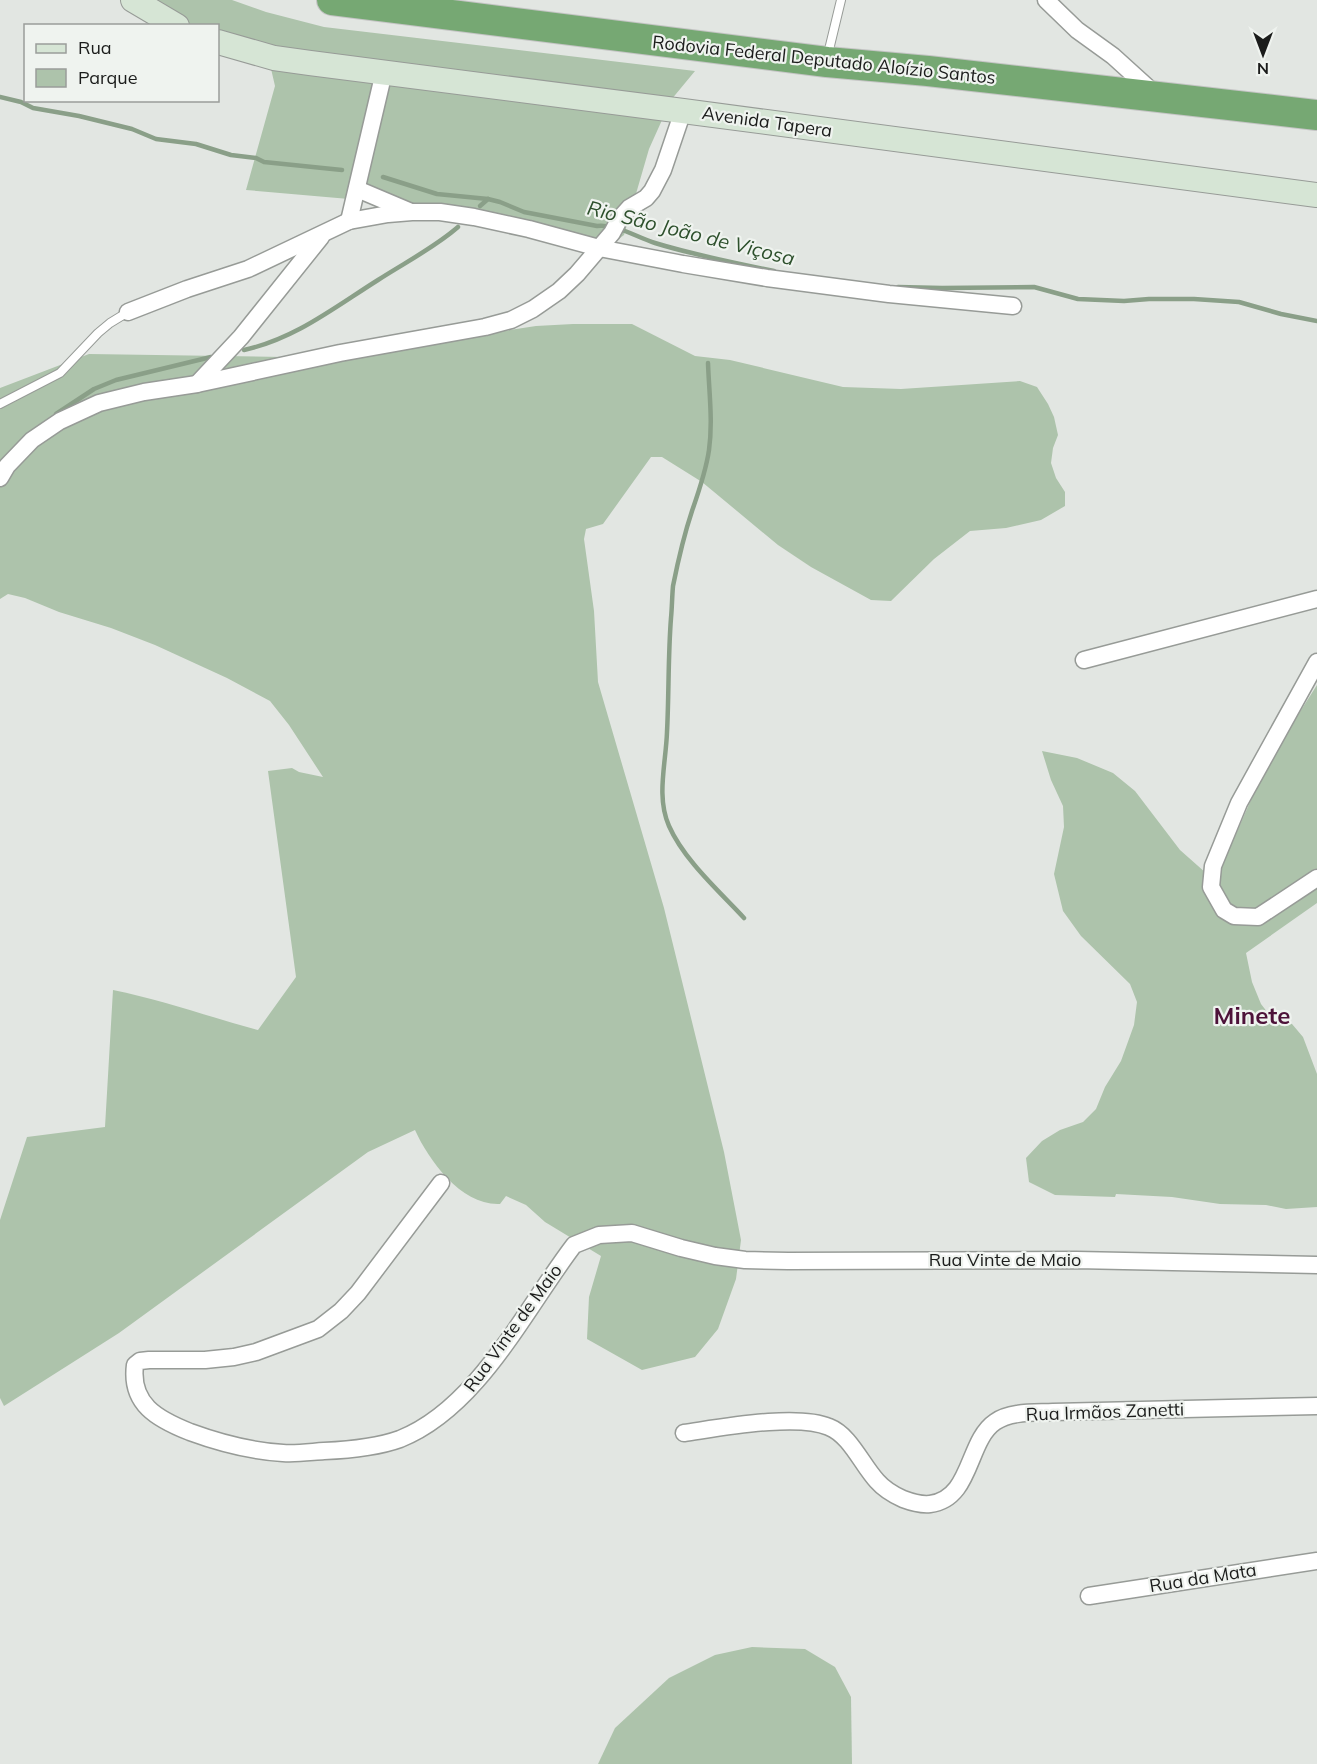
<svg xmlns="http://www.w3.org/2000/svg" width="1317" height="1764" font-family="Mulish,sans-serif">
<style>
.green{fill:#adc3ab}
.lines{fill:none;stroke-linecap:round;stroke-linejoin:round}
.stream{stroke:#8a9f88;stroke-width:4.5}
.lane-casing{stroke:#979b97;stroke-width:10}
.street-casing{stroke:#979b97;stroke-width:19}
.secondary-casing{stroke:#979b97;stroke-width:26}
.highway-casing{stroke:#c4c4c4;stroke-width:32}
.lane{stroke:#fff;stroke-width:8}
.street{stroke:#fff;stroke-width:16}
.secondary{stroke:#d6e5d5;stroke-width:24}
.highway{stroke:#76a873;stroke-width:30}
.labels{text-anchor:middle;stroke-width:4.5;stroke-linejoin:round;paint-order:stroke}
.street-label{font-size:18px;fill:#1b1c1b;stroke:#eff3ef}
.water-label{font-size:20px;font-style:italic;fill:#2d502c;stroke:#eff3ef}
.district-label{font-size:24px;font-weight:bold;fill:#4d1239;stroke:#eff3ef}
</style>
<rect width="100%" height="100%" fill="#e2e6e2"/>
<g class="green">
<polygon points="139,0 232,0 266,12 324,27 695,71 671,100 649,149 624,235 608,247 465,220 447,204 395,203 246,190 275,86 269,60 218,41 218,26 183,25"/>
<path d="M 573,324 L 632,324 L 695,356 L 730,360 L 843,387 L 901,389 L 1020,381 L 1037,387 L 1048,404 L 1054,417 L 1058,435 L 1053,448 L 1051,463 L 1056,478 L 1065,492 L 1065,506 L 1041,520 L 1006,528 L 970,531 L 934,559 L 891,601 L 871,600 L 811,567 L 778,545 L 702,482 L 662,457 L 651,457 L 603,524 L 586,529 L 584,539 L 594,611 L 598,682 L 664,908 L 724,1152 L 741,1240 L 736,1279 L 718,1329 L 695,1357 L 642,1370 L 587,1339 L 589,1297 L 601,1256 L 545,1222 L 526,1205 L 506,1196 L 500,1204 C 462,1206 429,1161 415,1130 L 368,1152 L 119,1333 L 4,1406 L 0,1398 L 0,1220 L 27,1137 L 105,1127 L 113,990 C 162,1000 210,1017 258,1030 L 296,977 L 268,771 L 292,768 L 299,772 L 323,777 L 289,725 L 270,701 L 227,678 L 155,645 L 111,628 L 59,612 L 25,598 L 8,594 L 0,599 L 0,388 L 89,354 L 284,357 L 483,334 L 536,326 Z"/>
<polygon points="1317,685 1317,903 1246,953 1252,982 1261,1004 1271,1017 1292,1024 1303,1037 1317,1074 1317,1207 1286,1209 1266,1205 1220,1204 1172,1197 1116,1194 1115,1197 1055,1195 1029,1182 1026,1158 1042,1141 1060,1130 1083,1122 1096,1109 1105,1087 1121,1061 1134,1025 1137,1002 1130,984 1081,936 1063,911 1054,874 1064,827 1063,806 1051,780 1042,751 1077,758 1113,773 1135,791 1180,850 1215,881 1278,739 1289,729"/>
<polygon points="752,1647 805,1649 835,1667 851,1697 852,1764 598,1764 615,1728 669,1678 715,1655"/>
</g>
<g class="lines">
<g class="stream">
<polyline points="0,97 21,102 33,108 79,116 132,129 156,139 196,144 231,155 256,158 264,162 342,170"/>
<path d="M 383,177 L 437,194 L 488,199 L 500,202 L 524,212 L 597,226 C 617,224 636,237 655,243 C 694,255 734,263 774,271"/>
<polyline points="480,206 488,199"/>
<polyline points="898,287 942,288 1034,287 1078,299 1124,301 1149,299 1194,299 1239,302 1281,314 1317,321"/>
<path d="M 244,350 C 295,339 335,307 378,280 C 404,263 434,248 458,227"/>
<path d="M 708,363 C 709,392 713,421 709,450 C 706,471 699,491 692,511 C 684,535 678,561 673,586 C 672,597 672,608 671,618 C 668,656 669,694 667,732 C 666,763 656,797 669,826 C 684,860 719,891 744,918"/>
<polyline points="56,414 94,389 116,380 211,357"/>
</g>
<defs>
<g id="lane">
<polyline points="827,58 841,0"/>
<polyline points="0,404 60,373 98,333 110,323 128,312"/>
</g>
<g id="street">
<polyline points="1046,0 1077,30 1113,56 1156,95"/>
<polyline points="357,189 409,211"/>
<polyline points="349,221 384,72"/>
<polyline points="128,312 187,289 248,269 349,221 388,214 412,212 440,212 474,217 529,229 599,248 683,264 767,278 889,294 1013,306"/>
<polyline points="197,384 241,337 321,237"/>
<polyline points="0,478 7,466 32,440 60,421 99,403 144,392 197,384 340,353 485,327 511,320 533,309 559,291 577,274 612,233 620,218 629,208 646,198 652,191 663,170 683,111"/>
<polyline points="1084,660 1317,599"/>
<polyline points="1317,662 1239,803 1213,866 1211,887 1224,910 1234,916 1258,917 1317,878"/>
<path d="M 441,1183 L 358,1293 L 341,1311 L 318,1329 L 256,1352 L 234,1357 L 205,1360 L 149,1360 L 140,1361 L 135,1365 C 130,1404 157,1419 190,1432 C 220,1443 250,1451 283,1453 C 296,1454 310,1452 324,1451 C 347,1450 378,1447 400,1439 C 478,1408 525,1309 574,1245 L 599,1235 L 632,1233 L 681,1248 L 715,1256 L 745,1260 L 788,1261 L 1076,1260 L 1317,1265"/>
<path d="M 684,1433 C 719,1428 797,1413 829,1427 C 850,1435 862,1465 877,1481 C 884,1489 894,1495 903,1499 C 911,1502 921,1505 930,1504 C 972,1499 967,1441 995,1422 C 1011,1411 1035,1413 1053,1412 L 1317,1406"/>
<polyline points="1089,1596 1317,1561"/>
</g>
<g id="secondary">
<polyline points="133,0 177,26"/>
<polyline points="218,42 274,58 310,63 683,111 1317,195"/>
</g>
<polyline id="highway" points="332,0 827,62 928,71 1317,115"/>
</defs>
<use href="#lane" class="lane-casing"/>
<use href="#street" class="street-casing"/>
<use href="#secondary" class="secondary-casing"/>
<use href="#highway" class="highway-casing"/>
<use href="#lane" class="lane"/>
<use href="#street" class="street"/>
<use href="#secondary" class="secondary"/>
<use href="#highway" class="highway"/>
</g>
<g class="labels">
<g class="street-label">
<text transform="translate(824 60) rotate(6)" y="6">Rodovia Federal Deputado Aloízio Santos</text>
<text transform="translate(767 122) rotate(8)" y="6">Avenida Tapera</text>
<text x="1005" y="1266">Rua Vinte de Maio</text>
<text transform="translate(513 1328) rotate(-54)" y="6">Rua Vinte de Maio</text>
<text transform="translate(1105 1412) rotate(-2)" y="6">Rua Irmãos Zanetti</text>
<text transform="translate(1203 1578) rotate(-9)" y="6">Rua da Mata</text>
</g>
<g class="water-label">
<text transform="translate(691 233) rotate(14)" y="7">Rio São João de Viçosa</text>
</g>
<g class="district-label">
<text x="1252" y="1024">Minete</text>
</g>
</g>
<rect x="24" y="24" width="195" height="78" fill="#eff3ef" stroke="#9a9d9a" stroke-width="1.5"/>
<rect x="36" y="44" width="30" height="9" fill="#d6e5d5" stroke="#9a9d9a" stroke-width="1.5"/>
<text x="78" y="54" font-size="18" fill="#1b1c1b">Rua</text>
<rect x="36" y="69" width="30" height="18" fill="#adc3ab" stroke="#9a9d9a" stroke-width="1.5"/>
<text x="78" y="84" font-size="18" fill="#1b1c1b">Parque</text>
<g transform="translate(1263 54) rotate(180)" stroke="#eff3ef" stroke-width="4.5" paint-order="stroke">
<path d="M0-4.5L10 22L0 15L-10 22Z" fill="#1b1c1b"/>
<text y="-9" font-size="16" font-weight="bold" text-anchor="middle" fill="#1b1c1b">N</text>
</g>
</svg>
